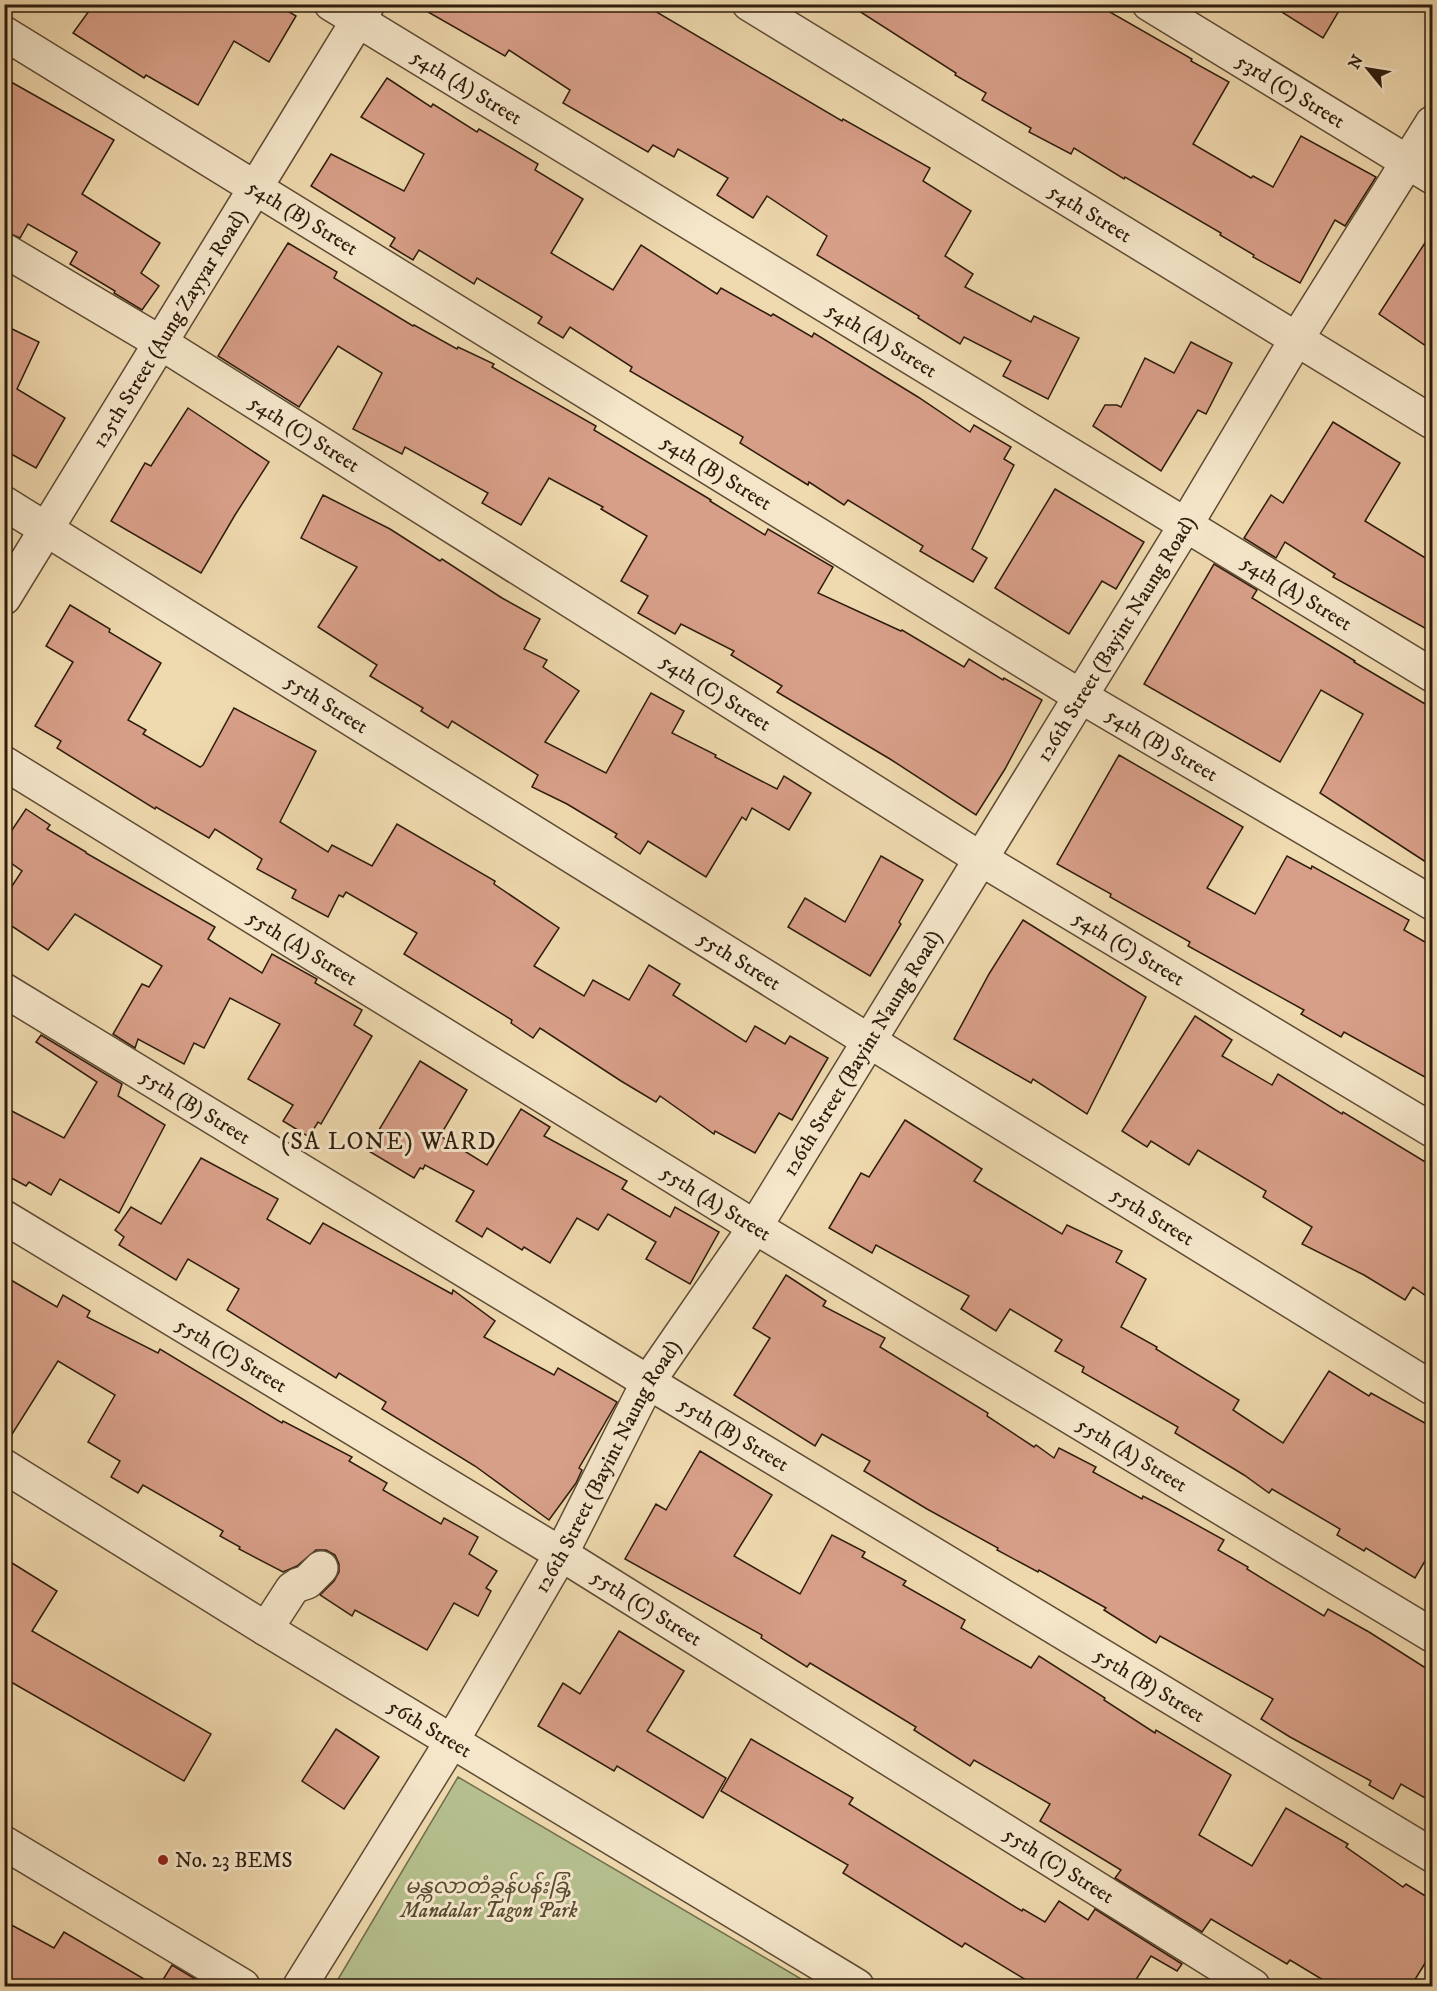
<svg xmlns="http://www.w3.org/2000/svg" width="1437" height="1991" font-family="'IM FELL DW Pica','Noto Sans Myanmar',serif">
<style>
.green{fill:#b5c08e;stroke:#726e4d;stroke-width:1.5}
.building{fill:#d89f88;stroke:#2e1c0c;stroke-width:1.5}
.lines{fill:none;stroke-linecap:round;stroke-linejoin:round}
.minor-casing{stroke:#5e4b34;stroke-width:36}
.minor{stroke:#f5e6ca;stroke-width:33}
.poi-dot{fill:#8f2418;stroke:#f5e6ca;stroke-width:2}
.labels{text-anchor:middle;stroke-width:6;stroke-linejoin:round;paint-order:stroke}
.street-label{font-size:21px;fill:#2e1c0c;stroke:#f5e6ca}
.poi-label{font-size:21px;fill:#2e1c0c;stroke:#f5e6ca;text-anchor:start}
.park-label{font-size:21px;font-style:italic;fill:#564d33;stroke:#f5e6ca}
.quarter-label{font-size:24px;letter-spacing:1.5px;fill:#2e1c0c;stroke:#f5e6ca}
</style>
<rect width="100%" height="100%" fill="#efd9ae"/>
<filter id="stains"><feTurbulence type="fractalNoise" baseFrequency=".00333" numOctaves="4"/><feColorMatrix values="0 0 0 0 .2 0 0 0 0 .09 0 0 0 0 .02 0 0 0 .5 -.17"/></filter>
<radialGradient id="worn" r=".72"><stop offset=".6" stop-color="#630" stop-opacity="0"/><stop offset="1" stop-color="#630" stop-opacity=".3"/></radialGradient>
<polygon class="green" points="458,1777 813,1986 334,1986"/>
<g class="building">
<polygon points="94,4 276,4 296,16 269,62 234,41 198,105 146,75 144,78 73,33"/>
<polygon points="414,4 643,4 842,121 843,119 930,168 923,181 971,211 945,256 973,274 965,287 1031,322 1034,316 1079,338 1048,399 1003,376 1011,361 964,337 960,344 918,318 919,316 817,255 827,236 767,196 753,218 717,195 728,178 678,149 674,157 653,145 648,152 563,103 570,90 509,50 505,56"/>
<polygon points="848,4 1096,4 1192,59 1191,61 1229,82 1193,144 1251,178 1253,176 1273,187 1301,136 1376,177 1345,226 1335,220 1300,283 1253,257 1254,255 1220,235 1221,233 1125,177 1124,179 1074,148 1071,154 1029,132 1031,128 982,100 986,93 955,75 956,73"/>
<polygon points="1269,4 1343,4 1323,38"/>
<polygon points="4,78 114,140 82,194 160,243 141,273 159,286 142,310 114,293 115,291 70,264 77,252 28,224 20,238 4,231"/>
<polygon points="387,78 431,107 433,104 477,132 479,129 538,164 535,170 583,199 551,253 613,290 641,245 717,294 721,288 771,316 773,314 812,337 814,333 918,397 970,432 974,425 1011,447 1004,459 1014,465 972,549 987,558 973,582 920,551 923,546 848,500 844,505 809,482 808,485 740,443 743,437 630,371 632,367 570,327 563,338 538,323 542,317 477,278 474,284 419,250 413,260 390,246 395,238 311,186 331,154 404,191 424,154 361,117"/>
<polygon points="1432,232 1432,350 1379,314"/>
<polygon points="288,243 337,272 334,278 413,326 414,325 457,349 458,347 494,364 492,367 596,426 594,430 711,500 710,501 765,535 768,529 833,567 818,593 901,631 902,630 964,667 969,659 1003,680 1004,678 1042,700 1005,769 976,815 890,759 777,692 782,686 731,655 734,651 681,624 675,634 638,613 648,596 621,581 647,536 601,509 603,507 549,478 521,525 482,503 488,493 405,447 402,454 353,429 382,373 338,346 299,407 218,356"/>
<polygon points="4,325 39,342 17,389 65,418 36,468 4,450"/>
<polygon points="1191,342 1232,363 1206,414 1198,410 1161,471 1093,426 1105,405 1117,405 1121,407 1145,358 1174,373"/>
<polygon points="188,408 269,462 235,515 201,573 111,521 145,463 151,466"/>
<polygon points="1333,422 1400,463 1365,521 1432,562 1432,632 1333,577 1335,574 1285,542 1276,558 1244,538 1271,495 1283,503"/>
<polygon points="1055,489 1144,542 1116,589 1102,581 1069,634 995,588"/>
<polygon points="323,495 390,529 440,561 442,559 502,598 540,619 524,649 547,660 543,667 579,691 545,742 606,773 651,693 684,711 672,733 716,755 715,757 777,789 784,776 811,793 789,830 752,808 746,820 742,817 706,877 648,841 640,854 615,837 617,834 567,804 532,787 538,775 452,721 448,728 421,711 423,708 370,676 377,665 318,627 357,567 301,538"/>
<polygon points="1214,564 1257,590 1252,598 1355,661 1354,662 1432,708 1432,866 1320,793 1363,714 1321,690 1280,762 1144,684"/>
<polygon points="70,605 110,629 109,632 161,663 128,720 146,730 143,734 200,767 203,765 234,708 316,751 280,822 328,852 332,845 372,866 397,824 495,881 494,884 559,928 534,966 584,996 593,980 629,1000 649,965 680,984 673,995 746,1042 755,1026 785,1044 790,1036 828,1058 792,1120 779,1113 755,1153 715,1131 714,1134 660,1096 656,1102 621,1081 540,1028 533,1038 511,1023 512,1020 404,954 417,933 346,892 343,897 339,895 328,917 292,898 296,890 257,869 262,859 215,829 209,838 156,807 155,809 57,748 61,741 35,726 73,662 46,646"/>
<polygon points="1119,755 1243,827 1207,888 1255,914 1287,856 1311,869 1312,866 1409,920 1404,930 1432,946 1432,1081 1344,1032 1341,1037 1301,1014 1304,1010 1188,946 1190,942 1110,897 1111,894 1057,864"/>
<polygon points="26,809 50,825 47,829 86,852 86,853 215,927 208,939 262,973 272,954 317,979 315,983 362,1010 354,1025 372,1036 321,1124 318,1122 309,1137 283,1121 293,1105 248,1079 280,1024 230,998 204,1048 194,1043 184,1064 138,1039 135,1048 113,1034 142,984 149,987 162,966 75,914 48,950 4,921 4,898 22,871 4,858 4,842"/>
<polygon points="881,856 923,880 899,922 901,924 870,976 788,927 805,898 845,922"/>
<polygon points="1023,920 1146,997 1087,1114 1033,1079 1031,1083 954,1039 989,974"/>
<polygon points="1195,1016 1232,1040 1222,1056 1272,1085 1278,1074 1342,1114 1343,1112 1432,1166 1432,1300 1413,1287 1405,1300 1364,1275 1302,1244 1312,1227 1263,1197 1266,1191 1198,1150 1189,1165 1151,1141 1147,1147 1122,1131"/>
<polygon points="41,1035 122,1084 118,1096 165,1125 119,1213 60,1179 51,1195 29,1182 26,1186 4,1174 4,1107 64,1138 97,1082 36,1042"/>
<polygon points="420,1061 467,1090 440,1136 487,1165 521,1109 550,1127 544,1136 627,1181 622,1189 670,1217 675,1207 719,1232 690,1284 646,1259 656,1242 608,1214 598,1230 577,1218 550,1263 524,1247 522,1250 487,1228 482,1237 456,1221 474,1191 425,1165 423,1169 420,1168 414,1178 367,1150"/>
<polygon points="905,1120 982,1169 974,1181 1062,1234 1067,1225 1122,1251 1116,1262 1146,1279 1121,1327 1157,1347 1156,1349 1239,1400 1233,1410 1283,1443 1329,1371 1369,1396 1371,1393 1432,1427 1432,1549 1415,1578 1366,1548 1364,1551 1337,1535 1340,1529 1272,1489 1269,1493 1244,1475 1175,1433 1178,1427 1082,1372 1084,1367 1055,1351 1062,1340 1010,1309 996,1331 961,1309 969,1296 876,1245 872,1253 829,1228 861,1173 869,1177"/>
<polygon points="201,1158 278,1199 267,1219 310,1244 323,1223 452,1294 453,1290 495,1321 484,1337 554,1375 558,1368 617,1402 579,1468 582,1470 576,1483 549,1520 475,1466 382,1409 386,1402 339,1373 336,1378 227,1310 239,1289 188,1259 176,1280 119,1245 124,1237 115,1230 131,1207 161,1224"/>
<polygon points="786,1275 826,1301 823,1306 885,1338 880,1347 988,1413 987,1416 1034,1447 1036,1445 1054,1458 1059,1448 1096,1467 1093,1472 1142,1499 1143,1496 1166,1508 1224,1540 1218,1550 1248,1567 1247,1569 1324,1616 1328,1609 1369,1632 1432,1672 1432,1802 1401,1784 1393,1799 1369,1785 1371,1781 1290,1737 1261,1719 1273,1699 1160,1636 1156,1643 1104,1610 1106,1608 1039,1570 1038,1572 997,1550 998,1548 927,1509 864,1471 870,1461 822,1434 815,1446 734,1395 770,1338 753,1328"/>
<polygon points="4,1276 57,1307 63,1295 90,1311 87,1317 158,1353 160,1349 282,1423 283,1421 352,1457 349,1461 387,1483 383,1490 441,1524 444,1518 478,1537 469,1554 497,1571 486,1588 491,1591 478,1616 454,1603 427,1650 355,1610 352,1616 320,1595 334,1581 339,1572 339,1564 335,1555 326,1550 316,1550 297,1566 283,1572 239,1549 240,1547 220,1536 223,1531 143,1485 138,1493 111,1477 120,1461 88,1442 115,1395 58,1361 4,1447"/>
<polygon points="700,1451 772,1495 734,1556 800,1594 832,1535 865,1552 862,1557 906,1581 903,1585 965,1620 961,1628 1031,1668 1039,1656 1105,1698 1104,1700 1155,1733 1156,1730 1231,1775 1199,1835 1252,1866 1286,1808 1348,1844 1346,1847 1403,1887 1406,1884 1432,1900 1432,1952 1411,1986 1333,1986 1290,1960 1287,1964 1211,1919 1202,1932 1115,1878 1121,1870 1040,1821 1050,1804 974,1760 970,1766 914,1730 916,1727 860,1693 810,1663 807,1667 761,1638 762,1635 625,1559 656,1504 666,1510"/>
<polygon points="4,1558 57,1591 32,1631 211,1734 184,1781 4,1678"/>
<polygon points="619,1631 684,1671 647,1731 726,1778 703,1818 617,1766 614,1771 538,1726 563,1683 580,1694"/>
<polygon points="336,1729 379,1757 344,1809 302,1781"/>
<polygon points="751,1739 853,1798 849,1804 1022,1911 1023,1909 1045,1922 1059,1901 1088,1920 1095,1909 1182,1964 1177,1971 1151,1956 1132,1986 1036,1986 965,1943 962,1947 843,1873 848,1865 721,1791"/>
<polygon points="4,1921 54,1948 64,1932 156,1986 4,1986"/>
<polygon points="172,1965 207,1986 159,1986"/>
</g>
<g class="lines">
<defs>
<g id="minor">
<path id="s1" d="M 331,4 L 1432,675"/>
<path id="s2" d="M 749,4 L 1432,422"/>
<path id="s3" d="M 1149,4 L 1432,177"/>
<path id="s4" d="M 4,33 L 1080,696 L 1432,903"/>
<path id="s5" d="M 4,250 L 161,343 L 981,859 L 1432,1130"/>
<path id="s6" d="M 4,503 L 869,1041 L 1432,1388"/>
<path id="s7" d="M 4,598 L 368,4"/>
<path id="s8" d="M 4,763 L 755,1227 L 1432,1635"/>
<path id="s9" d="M 4,990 L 648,1382 L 1432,1855"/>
<path id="s10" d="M 4,1217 L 561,1554 L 1253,1986"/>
<path id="s11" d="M 4,1466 L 266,1629 L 857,1986"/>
<polyline points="266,1629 292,1589 298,1585 307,1582 321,1568"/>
<polyline points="4,1843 243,1986"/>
<path id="s12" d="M 300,1986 L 452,1741 L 561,1554 L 648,1382 L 755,1227 L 1185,526 L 1296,340 L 1432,123"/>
</g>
</defs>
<use href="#minor" class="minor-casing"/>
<use href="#minor" class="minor"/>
</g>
<circle class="poi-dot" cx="163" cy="1860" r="6"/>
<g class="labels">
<g class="street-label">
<text dy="7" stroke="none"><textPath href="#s1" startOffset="159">54th (A) Street</textPath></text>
<text dy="7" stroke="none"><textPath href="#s3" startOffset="166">53rd (C) Street</textPath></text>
<text dy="7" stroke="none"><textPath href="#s2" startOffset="400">54th Street</textPath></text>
<text dy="7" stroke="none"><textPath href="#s4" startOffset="351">54th (B) Street</textPath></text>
<text dy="7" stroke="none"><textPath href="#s7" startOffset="316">125th Street (Aung Zayyar Road)</textPath></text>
<text dy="7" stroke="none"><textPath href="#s1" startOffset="645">54th (A) Street</textPath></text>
<text dy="7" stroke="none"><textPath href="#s5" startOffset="352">54th (C) Street</textPath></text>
<text dy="7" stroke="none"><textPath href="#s4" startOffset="837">54th (B) Street</textPath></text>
<text dy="7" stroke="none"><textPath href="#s1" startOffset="1131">54th (A) Street</textPath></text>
<text dy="7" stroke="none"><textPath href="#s12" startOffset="1576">126th Street (Bayint Naung Road)</textPath></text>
<text dy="7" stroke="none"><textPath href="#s5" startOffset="838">54th (C) Street</textPath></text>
<text dy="7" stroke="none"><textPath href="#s6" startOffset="380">55th Street</textPath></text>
<text dy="7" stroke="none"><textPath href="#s4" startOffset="1359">54th (B) Street</textPath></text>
<text dy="7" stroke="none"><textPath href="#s8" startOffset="351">55th (A) Street</textPath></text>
<text dy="7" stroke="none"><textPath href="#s5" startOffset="1324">54th (C) Street</textPath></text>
<text dy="7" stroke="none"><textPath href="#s6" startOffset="866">55th Street</textPath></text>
<text dy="7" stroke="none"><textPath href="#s12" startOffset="1090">126th Street (Bayint Naung Road)</textPath></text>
<text dy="7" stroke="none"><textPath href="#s9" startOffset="224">55th (B) Street</textPath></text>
<text dy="7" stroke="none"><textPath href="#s8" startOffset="837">55th (A) Street</textPath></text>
<text dy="7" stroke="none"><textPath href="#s6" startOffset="1352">55th Street</textPath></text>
<text dy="7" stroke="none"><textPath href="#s10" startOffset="266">55th (C) Street</textPath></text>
<text dy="7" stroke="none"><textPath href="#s9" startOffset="854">55th (B) Street</textPath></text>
<text dy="7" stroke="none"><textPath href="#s8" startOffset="1323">55th (A) Street</textPath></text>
<text dy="7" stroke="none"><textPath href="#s12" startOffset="604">126th Street (Bayint Naung Road)</textPath></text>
<text dy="7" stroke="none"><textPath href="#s10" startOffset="752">55th (C) Street</textPath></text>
<text dy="7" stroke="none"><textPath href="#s9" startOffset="1340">55th (B) Street</textPath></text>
<text dy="7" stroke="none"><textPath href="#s11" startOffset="500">56th Street</textPath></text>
<text dy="7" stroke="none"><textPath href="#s10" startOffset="1238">55th (C) Street</textPath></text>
</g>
<g class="poi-label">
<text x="175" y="1867">No. 23 BEMS</text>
</g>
<g class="park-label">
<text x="489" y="1893">မန္တလာတံခွန်ပန်းခြံ,<tspan x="489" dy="24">Mandalar Tagon Park</tspan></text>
</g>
<g class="quarter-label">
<text x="389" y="1149">(SA LONE) WARD</text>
</g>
</g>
<rect width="1437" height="1991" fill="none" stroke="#efd9ae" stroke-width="24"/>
<rect x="6" y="6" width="1425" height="1979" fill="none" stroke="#2e1c0c" stroke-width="3"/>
<rect x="12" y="12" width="1413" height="1967" fill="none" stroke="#2e1c0c" stroke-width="1.5"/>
<g transform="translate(1368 69) rotate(300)" stroke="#f5e6ca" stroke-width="4.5" paint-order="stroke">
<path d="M0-4.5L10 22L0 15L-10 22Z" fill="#2e1c0c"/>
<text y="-9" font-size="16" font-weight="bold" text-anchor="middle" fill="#2e1c0c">N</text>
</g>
<rect width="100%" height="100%" filter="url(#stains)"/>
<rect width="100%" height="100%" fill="url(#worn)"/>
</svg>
